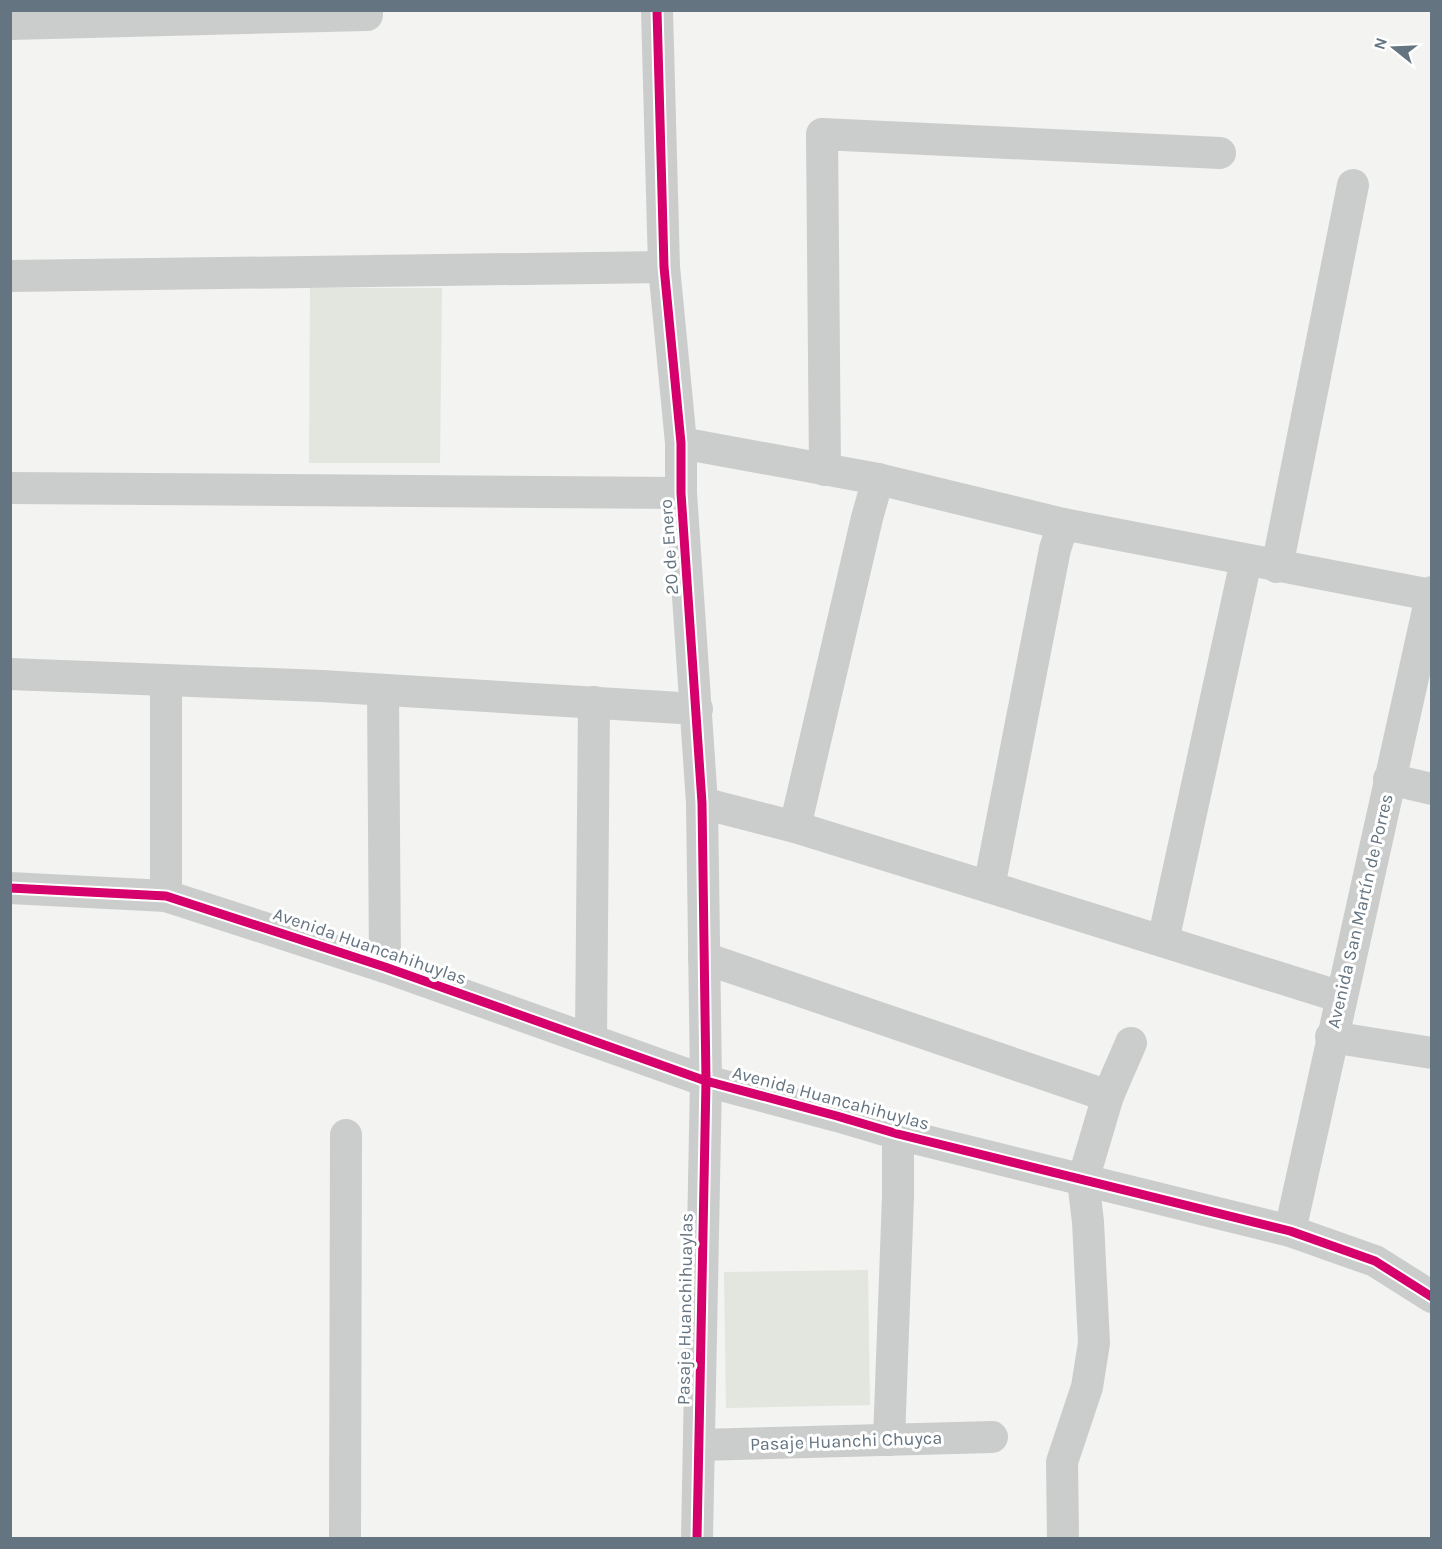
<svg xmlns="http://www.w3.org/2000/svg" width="1442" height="1549" font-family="Karla,sans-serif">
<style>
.green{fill:#e2e6df}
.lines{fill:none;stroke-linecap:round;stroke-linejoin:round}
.minor{stroke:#cbcccc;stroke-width:32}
.cycleway-casing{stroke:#fff;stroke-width:13}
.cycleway{stroke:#d6006c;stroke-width:9}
.labels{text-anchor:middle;stroke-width:6;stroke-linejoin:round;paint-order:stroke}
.street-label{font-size:18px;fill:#647481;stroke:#fff}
</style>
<rect width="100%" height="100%" fill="#f3f3f1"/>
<g class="green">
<polygon points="310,288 442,288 440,463 309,463"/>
<polygon points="868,1270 870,1405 726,1408 724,1272"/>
</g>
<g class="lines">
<g class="minor">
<polyline points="657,10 664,267 681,443 681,493 702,803 706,1081 697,1538"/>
<polyline points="10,24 367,15 367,10"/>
<polyline points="10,276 664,267"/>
<polyline points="681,443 878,479 1063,524 1431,595"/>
<polyline points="825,470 822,134 1220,153"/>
<polyline points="10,488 681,493"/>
<polyline points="1277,567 1353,185"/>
<polyline points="10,674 322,686 697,709"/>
<polyline points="166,680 166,896"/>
<polyline points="383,690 385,967"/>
<polyline points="1389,779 1432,789"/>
<polyline points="702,803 795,827 989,887 1341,997"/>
<polyline points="795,827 867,518 878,479"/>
<polyline points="989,887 1055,549 1063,524"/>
<polyline points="10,888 166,896 385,967 706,1081 837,1116 898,1134 1290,1231 1375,1261 1432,1297"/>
<polyline points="1163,941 1246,561"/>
<polyline points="704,958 1108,1096"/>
<polyline points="1331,1037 1432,1053"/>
<polyline points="591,1040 594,702"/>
<polyline points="1290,1231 1432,592"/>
<polyline points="889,1440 898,1196 898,1134"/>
<polyline points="699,1445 992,1437"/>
<polyline points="345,1538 346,1135"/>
<polyline points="1063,1538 1062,1462 1087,1387 1094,1343 1088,1222 1083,1180 1108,1096 1131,1043"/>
</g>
<defs>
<g id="cycleway">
<polyline points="657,10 664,267 681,443 681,493 702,803 706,1081 697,1538"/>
<polyline points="10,888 166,896 385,967 706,1081 837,1116 898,1134 1290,1231 1375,1261 1432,1297"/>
</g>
</defs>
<use href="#cycleway" class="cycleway-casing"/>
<use href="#cycleway" class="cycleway"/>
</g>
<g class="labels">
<g class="street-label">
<text transform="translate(669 547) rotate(-94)" y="6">20 de Enero</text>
<text transform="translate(1360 911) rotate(-77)" y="6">Avenida San Martín de Porres</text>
<text transform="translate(370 946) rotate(19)" y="6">Avenida Huancahihuylas</text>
<text transform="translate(831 1098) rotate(15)" y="6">Avenida Huancahihuylas</text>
<text transform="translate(685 1309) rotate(-89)" y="6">Pasaje Huanchihuaylas</text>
<text transform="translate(846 1441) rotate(-2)" y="6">Pasaje Huanchi Chuyca</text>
</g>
</g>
<rect width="1442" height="1549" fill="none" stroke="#647481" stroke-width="24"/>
<g transform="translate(1394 48) rotate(288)" stroke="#ffffff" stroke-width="4.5" paint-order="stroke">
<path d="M0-4.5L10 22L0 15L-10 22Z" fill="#647481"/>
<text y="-9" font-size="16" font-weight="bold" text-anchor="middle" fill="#647481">N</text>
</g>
</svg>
